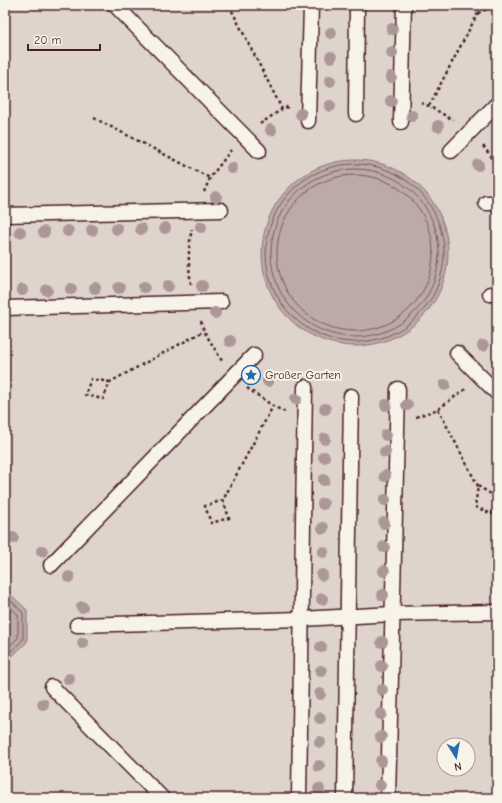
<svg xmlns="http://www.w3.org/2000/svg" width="502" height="803" font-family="'Comic Neue',sans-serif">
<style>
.green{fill:#ded4cc;stroke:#947a7c;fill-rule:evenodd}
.water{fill:#bcaaa7;stroke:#8e7275}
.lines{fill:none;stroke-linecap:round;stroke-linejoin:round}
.shore{stroke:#78575d;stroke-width:1}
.pedestrian-casing{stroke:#4a1f2b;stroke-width:17}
.path{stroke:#4a1f2b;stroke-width:2.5;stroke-dasharray:3 3;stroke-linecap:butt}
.pedestrian{stroke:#f7f3e8;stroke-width:14}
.tree{fill:#ac9796}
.labels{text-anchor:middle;stroke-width:4;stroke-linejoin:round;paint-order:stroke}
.poi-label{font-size:12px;fill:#4a1f2b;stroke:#f7f3e8;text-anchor:start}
</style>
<rect width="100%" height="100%" fill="#f7f3e8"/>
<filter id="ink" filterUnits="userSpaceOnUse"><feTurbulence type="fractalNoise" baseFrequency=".025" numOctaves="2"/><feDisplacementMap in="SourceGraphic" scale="8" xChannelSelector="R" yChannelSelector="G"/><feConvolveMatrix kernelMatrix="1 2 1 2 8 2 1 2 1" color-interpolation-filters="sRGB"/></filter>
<g filter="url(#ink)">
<path class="green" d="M 5,5 L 497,5 L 497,798 L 5,798 ZM 444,745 L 468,745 L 468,769 L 444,769 Z"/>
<g class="water">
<circle cx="355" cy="253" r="93"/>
<polygon points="5,589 27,610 27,642 5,663"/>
</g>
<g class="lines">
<g class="shore">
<circle cx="355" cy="253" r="89"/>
<circle cx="355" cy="253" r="84"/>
<circle cx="355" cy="253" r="78"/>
<polyline points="5,594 23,613 23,640 5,657"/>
<polyline points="5,601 18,615 18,638 5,650"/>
</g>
<defs>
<g id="pedestrian">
<polyline points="115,5 259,151"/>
<polyline points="356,114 357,5"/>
<polyline points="308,121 311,5"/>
<polyline points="401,122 404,5"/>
<polyline points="451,151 497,104"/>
<polyline points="486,203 497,203"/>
<polyline points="5,215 221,210"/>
<polyline points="490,294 497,294"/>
<polyline points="5,308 221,302"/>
<polyline points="457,353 497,393"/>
<polyline points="51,565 254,355"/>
<polyline points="77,625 301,619 393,614 497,612"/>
<polyline points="52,687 162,798"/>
<polyline points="299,798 305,387"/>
<polyline points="345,798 351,396"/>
<polyline points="388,798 398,389"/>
</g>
</defs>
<use href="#pedestrian" class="pedestrian-casing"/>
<g class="path">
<polyline points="220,5 231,9"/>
<polyline points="231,5 231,9 282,109"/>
<polyline points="478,13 496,5"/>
<polyline points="421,103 429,106 453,120"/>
<polyline points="429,106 478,13 476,5"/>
<polyline points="94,118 210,178"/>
<polyline points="260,124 282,109 290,106"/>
<polyline points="483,146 497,164"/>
<polyline points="204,192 210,178 231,150"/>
<path d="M 191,284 C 188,266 188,247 192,229"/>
<polyline points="201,321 204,331 222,361"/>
<polyline points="492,362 497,356"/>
<polyline points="110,382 91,379 85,395 103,399 110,382 204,331"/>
<polyline points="247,388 273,406 285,412"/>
<polyline points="438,409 478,486 475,507 492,514 496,497 478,486"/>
<polyline points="416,417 438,409 467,388"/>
<polyline points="223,500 229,518 211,523 205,506 223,500 273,406"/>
</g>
<use href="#pedestrian" class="pedestrian"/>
</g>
<g class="tree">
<circle cx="392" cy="29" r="6"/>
<circle cx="331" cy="33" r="6"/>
<circle cx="392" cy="53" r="6"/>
<circle cx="331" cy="57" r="6"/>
<circle cx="391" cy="77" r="6"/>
<circle cx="330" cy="81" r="6"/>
<circle cx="391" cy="101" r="6"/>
<circle cx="330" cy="106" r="6"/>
<circle cx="301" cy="114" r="6"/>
<circle cx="412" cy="116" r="6"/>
<circle cx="438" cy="126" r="6"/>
<circle cx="271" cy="130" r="6"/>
<circle cx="478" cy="165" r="6"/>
<circle cx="232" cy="168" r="6"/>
<circle cx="216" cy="197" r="6"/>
<circle cx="201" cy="227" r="6"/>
<circle cx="165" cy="228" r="6"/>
<circle cx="117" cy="229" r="6"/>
<circle cx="141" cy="229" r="6"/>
<circle cx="92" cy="230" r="6"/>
<circle cx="68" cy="231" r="6"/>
<circle cx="20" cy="232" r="6"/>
<circle cx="44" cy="232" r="6"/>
<circle cx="168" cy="286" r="6"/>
<circle cx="202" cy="286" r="6"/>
<circle cx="144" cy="287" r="6"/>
<circle cx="95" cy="288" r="6"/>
<circle cx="119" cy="288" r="6"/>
<circle cx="71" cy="289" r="6"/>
<circle cx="22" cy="290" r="6"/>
<circle cx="47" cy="290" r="6"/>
<circle cx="215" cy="313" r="6"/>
<circle cx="230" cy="341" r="6"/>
<circle cx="483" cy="346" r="6"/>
<circle cx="268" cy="381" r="6"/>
<circle cx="445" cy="385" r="6"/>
<circle cx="296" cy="399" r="6"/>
<circle cx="386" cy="405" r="6"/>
<circle cx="407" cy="405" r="6"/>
<circle cx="325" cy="409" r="6"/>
<circle cx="386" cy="435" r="6"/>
<circle cx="325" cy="439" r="6"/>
<circle cx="385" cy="452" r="6"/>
<circle cx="324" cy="457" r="6"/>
<circle cx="385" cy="476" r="6"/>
<circle cx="324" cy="480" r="6"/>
<circle cx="385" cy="500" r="6"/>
<circle cx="323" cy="504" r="6"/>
<circle cx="384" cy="523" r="6"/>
<circle cx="323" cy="528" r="6"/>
<circle cx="13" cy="538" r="6"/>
<circle cx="384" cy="547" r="6"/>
<circle cx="42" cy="551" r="6"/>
<circle cx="323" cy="552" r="6"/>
<circle cx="384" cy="571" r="6"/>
<circle cx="322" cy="575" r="6"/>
<circle cx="69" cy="577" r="6"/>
<circle cx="383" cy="595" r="6"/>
<circle cx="322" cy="599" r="6"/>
<circle cx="82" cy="607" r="6"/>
<circle cx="382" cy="642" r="6"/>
<circle cx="83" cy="643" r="6"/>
<circle cx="321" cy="647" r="6"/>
<circle cx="382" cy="666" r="6"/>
<circle cx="321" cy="671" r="6"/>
<circle cx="69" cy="679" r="6"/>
<circle cx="382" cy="690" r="6"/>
<circle cx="320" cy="694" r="6"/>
<circle cx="43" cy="704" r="6"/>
<circle cx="381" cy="714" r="6"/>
<circle cx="320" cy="718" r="6"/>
<circle cx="381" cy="737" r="6"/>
<circle cx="320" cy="742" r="6"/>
<circle cx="381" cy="761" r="6"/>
<circle cx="319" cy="766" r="6"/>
<circle cx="380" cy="785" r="6"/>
<circle cx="319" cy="789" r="6"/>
</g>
</g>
<defs>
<symbol id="sight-ring" viewBox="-11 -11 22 22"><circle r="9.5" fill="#f7f3e8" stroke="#1f6fb2" stroke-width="1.5"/><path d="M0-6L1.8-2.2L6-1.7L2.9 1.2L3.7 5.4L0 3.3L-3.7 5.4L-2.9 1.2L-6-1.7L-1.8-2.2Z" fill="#1f6fb2"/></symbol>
</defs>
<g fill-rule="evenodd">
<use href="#sight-ring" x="240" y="364" width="22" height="22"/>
</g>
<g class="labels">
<g class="poi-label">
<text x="265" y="379">Großer Garten</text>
</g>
</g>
<rect width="502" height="803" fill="none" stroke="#f7f3e8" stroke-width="20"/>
<rect x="10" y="10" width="482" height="783" fill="none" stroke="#4a1f2b" stroke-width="1.5" filter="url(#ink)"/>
<g transform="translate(456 757) rotate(169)"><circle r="19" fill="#f7f3e8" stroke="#b29e9c"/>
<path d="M0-3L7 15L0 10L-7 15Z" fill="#1f6fb2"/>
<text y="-6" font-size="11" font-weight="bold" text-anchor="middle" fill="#4a1f2b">N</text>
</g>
<path d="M28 44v6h72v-6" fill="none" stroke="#4a1f2b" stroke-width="2"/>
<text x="34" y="44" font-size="12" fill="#4a1f2b" stroke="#f7f3e8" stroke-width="3" paint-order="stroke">20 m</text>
</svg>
